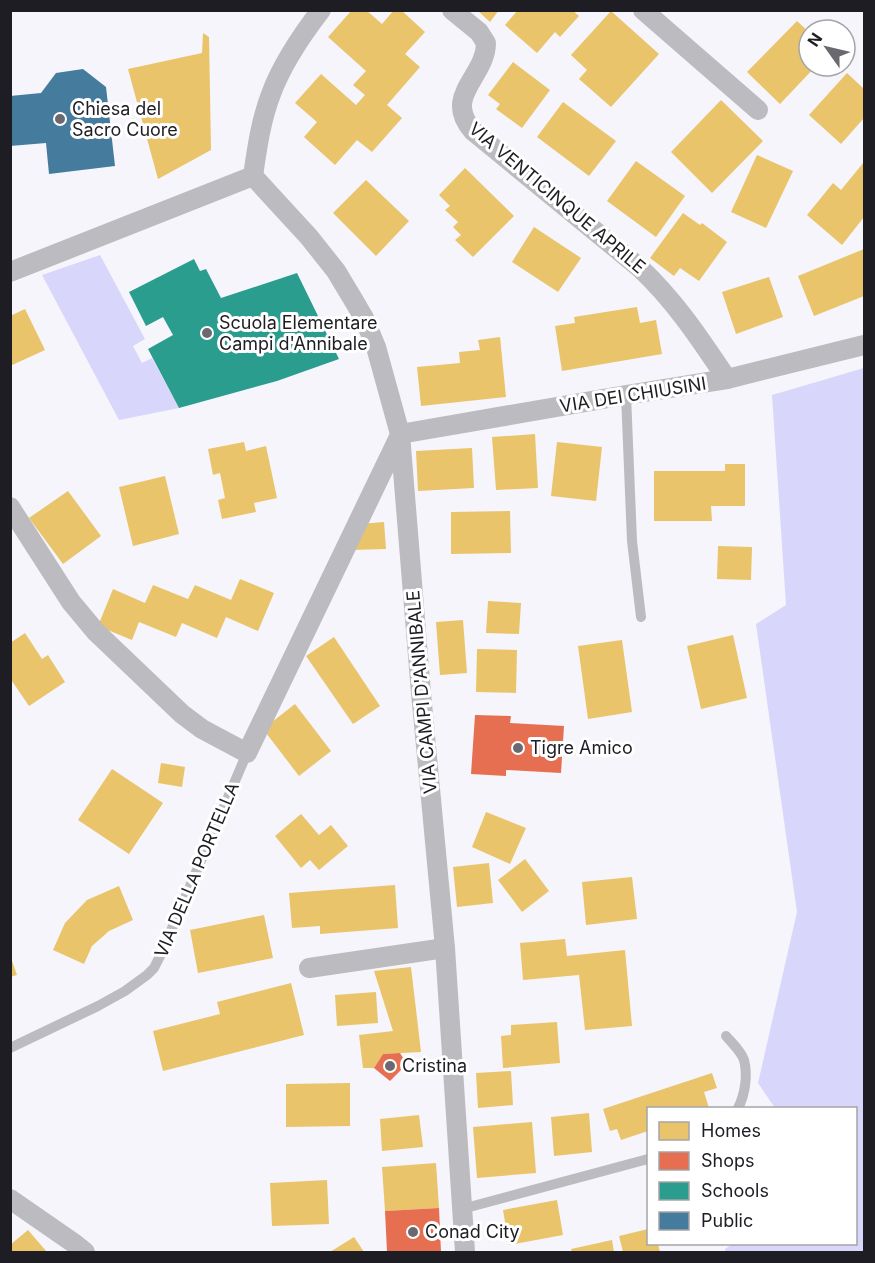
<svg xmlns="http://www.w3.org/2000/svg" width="875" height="1263" font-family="Inter,sans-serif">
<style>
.green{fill:#d8d7fb}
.homes{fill:#e9c46a}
.shops{fill:#e76f51}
.schools{fill:#2a9d8f}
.public{fill:#457b9d}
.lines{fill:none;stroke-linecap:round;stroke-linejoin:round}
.service{stroke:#bcbcc0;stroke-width:10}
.minor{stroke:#bcbcc0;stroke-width:20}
.poi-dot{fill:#69696f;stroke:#fff;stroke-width:2}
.labels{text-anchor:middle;stroke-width:6;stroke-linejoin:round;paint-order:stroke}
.poi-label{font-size:18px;fill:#1d1d23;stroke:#fff;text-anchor:start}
.street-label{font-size:18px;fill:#1d1d23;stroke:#fff}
</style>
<rect width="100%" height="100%" fill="#f5f5fb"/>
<g class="green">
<polygon points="100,255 145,339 133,346 142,363 152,358 179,408 119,420 42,275"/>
<polygon points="864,368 864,1252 725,1252 725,1249 732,1244 856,1244 856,1108 775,1108 758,1083 797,912 756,624 786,605 772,395"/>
</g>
<g class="homes">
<polygon points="352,10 366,10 382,24 394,10 401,10 425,32 405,54 420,67 387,105 402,118 372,152 357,140 335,165 304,137 317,122 295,103 321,74 356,105 365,95 353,85 366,71 328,37"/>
<polygon points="477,10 499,10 490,22"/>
<polygon points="518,10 572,10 579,16 560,37 555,32 537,53 505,25"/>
<polygon points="611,11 659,54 611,107 579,79 587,70 571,55"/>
<polygon points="797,21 809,32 809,66 816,66 780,104 747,72"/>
<polygon points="203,33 209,37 211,150 158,179 128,69 202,53"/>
<polygon points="513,62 550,90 522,128 496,109 500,104 488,95"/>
<polygon points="847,73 864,89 864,118 841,144 809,115"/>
<polygon points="721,100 763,141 712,193 671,152"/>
<polygon points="563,102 616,141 589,176 537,137"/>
<polygon points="757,155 793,171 766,228 731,212"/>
<polygon points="636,161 685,196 656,237 607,201"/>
<polygon points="864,162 864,217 842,245 807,215 833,183 841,190"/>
<polygon points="465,168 514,216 473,257 455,240 461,235 453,227 458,222 445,210 450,206 439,195"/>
<polygon points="366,180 409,221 376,256 333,213"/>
<polygon points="683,213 700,225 702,223 727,242 699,281 680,268 674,276 650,258"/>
<polygon points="534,227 581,258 558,292 512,262"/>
<polygon points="864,249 864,296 814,316 798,276"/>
<polygon points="769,277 783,317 736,334 722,292"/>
<polygon points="637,307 640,323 656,320 662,354 562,371 555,326 575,323 574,317"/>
<polygon points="25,309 45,350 10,366 10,316"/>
<polygon points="500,337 506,397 421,406 417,367 460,363 459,352 480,350 478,340"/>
<polygon points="535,434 538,488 496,490 492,437"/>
<polygon points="244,442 246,451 266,446 277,498 254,503 256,512 222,519 218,500 225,498 220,473 213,475 208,449"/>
<polygon points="557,442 602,447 596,501 551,496"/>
<polygon points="472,448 474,488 418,491 416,451"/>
<polygon points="725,464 745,464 745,506 711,506 712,521 654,521 654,471 725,471"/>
<polygon points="165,476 179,534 133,546 119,487"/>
<polygon points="68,491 101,536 63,564 29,518"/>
<polygon points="510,511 511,553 451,554 451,512"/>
<polygon points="384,522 386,549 351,550 360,524"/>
<polygon points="718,546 752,547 751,580 717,579"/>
<polygon points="240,579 274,593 258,631 226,617 217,638 182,623 176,637 139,622 132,640 98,626 113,589 145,603 153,585 188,599 195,585 231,600"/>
<polygon points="488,601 521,603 519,634 486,633"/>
<polygon points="463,620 467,673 440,675 436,622"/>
<polygon points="25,633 42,659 48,655 65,682 29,706 12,681 10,683 10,643"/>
<polygon points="733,635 747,698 701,709 687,646"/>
<polygon points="334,637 380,706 353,724 306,656"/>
<polygon points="622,640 632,712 588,719 578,646"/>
<polygon points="477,649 517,650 516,693 476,692"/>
<polygon points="295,704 331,751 299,776 263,729"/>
<polygon points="161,763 185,767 182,787 158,783"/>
<polygon points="112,769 163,803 129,854 78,820"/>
<polygon points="486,812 526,828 510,864 472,847"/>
<polygon points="301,814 319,835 331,825 348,846 319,870 310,860 301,868 275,836"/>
<polygon points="525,859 549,891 522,912 498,880"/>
<polygon points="489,863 493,903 457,907 453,867"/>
<polygon points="632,877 637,919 586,925 582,882"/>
<polygon points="395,885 398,928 320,934 320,926 292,928 289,893"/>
<polygon points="119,886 133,920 109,931 92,946 84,964 53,950 65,923 87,900"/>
<polygon points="264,915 273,958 198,973 190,930"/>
<polygon points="565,939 567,956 625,950 632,1026 585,1030 579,975 523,980 520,943"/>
<polygon points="10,955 17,975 10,977"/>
<polygon points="411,967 421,1052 383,1054 374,1068 363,1068 359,1035 393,1031 374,971"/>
<polygon points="291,983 304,1035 163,1071 153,1031 220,1014 217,1002"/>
<polygon points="376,992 378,1023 337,1026 335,995"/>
<polygon points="557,1022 560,1063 503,1068 501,1036 511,1035 511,1025"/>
<polygon points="511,1071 513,1105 478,1108 476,1073"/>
<polygon points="712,1073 717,1088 704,1092 709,1108 648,1108 648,1131 621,1140 617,1129 610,1131 603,1109"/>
<polygon points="350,1083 350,1126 286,1127 286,1084"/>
<polygon points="589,1113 592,1152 554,1156 551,1117"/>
<polygon points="419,1115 423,1147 382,1151 380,1119"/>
<polygon points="532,1122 536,1173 477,1178 473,1127"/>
<polygon points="436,1163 439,1208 385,1211 382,1167"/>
<polygon points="327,1180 329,1224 272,1226 270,1183"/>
<polygon points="557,1200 563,1235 509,1245 503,1210"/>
<polygon points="648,1229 648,1244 658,1244 660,1252 623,1252 619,1236"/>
<polygon points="28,1230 47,1252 10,1252 10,1245"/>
<polygon points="354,1237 364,1252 330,1252"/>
<polygon points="612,1240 614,1252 572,1252 571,1249"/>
</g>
<g class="shops">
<polygon points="475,715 511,716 510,723 564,726 561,773 506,770 506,776 471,774"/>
<polygon points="400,1053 407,1064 390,1081 374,1068 383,1054"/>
<polygon points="439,1208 441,1252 387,1252 385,1211"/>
</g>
<polygon class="schools" points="194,259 200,271 206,269 221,298 297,273 339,359 277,381 179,408 148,349 173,335 163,317 146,326 129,292"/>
<polygon class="public" points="83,69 106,87 115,166 49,174 46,143 10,146 10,96 41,93 56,73"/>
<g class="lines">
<g class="service">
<polyline points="626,395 632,541 641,617"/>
<path d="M 726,1036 C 732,1043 741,1051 744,1060 C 748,1075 745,1095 738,1108"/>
<polyline points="10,1048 98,1006 125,991 147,975 154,968 161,954 247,753"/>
<polyline points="462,1209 648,1159"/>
</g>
<g class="minor">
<path d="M 452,10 L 479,32 L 486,43 C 486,77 442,96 473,131 L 640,268 C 676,302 700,339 727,379"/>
<polyline points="643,10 758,110"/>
<polyline points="253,176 309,237 336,271 354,301 364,318 376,347 400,434 421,693 445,948 465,1252"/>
<path d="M 253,176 C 257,148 261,120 271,94 C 282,64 301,36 321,10"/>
<polyline points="10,272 253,176"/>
<polyline points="400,434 626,395 727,379 864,345"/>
<polyline points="10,507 71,602 96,632 182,714 202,729 247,753 399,437"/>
<polyline points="309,968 445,948"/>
<polyline points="10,1199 75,1244 85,1252"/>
</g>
</g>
<g class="poi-dot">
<circle cx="60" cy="119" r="6"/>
<circle cx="207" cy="333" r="6"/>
<circle cx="518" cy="748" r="6"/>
<circle cx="390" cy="1066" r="6"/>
<circle cx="413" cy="1232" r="6"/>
</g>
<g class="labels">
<g class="poi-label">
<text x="72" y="115">Chiesa del<tspan x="72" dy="21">Sacro Cuore</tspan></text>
<text x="219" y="329">Scuola Elementare<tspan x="219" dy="21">Campi d'Annibale</tspan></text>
<text x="530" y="754">Tigre Amico</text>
<text x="402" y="1072">Cristina</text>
<text x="425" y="1238">Conad City</text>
</g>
<g class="street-label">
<text transform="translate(557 198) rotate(40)" y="6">VIA VENTICINQUE APRILE</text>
<text transform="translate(633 395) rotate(-9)" y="6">VIA DEI CHIUSINI</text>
<text transform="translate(422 692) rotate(-95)" y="6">VIA CAMPI D'ANNIBALE</text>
<text transform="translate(197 870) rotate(-67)" y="6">VIA DELLA PORTELLA</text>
</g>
</g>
<rect width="875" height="1263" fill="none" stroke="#1d1d23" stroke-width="24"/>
<rect x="647" y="1107" width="210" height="138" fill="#ffffff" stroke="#a5a5a7" stroke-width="1.5"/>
<rect x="659" y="1122" width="30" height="18" fill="#e9c46a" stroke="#a5a5a7" stroke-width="1.5"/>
<text x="701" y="1137" font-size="18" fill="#1d1d23">Homes</text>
<rect x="659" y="1152" width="30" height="18" fill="#e76f51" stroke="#a5a5a7" stroke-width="1.5"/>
<text x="701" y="1167" font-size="18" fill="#1d1d23">Shops</text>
<rect x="659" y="1182" width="30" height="18" fill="#2a9d8f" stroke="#a5a5a7" stroke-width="1.5"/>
<text x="701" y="1197" font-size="18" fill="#1d1d23">Schools</text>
<rect x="659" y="1212" width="30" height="18" fill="#457b9d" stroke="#a5a5a7" stroke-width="1.5"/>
<text x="701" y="1227" font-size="18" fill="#1d1d23">Public</text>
<g transform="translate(827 48) rotate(304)"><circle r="28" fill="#ffffff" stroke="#a5a5a7" stroke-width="1.5"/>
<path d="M0-4.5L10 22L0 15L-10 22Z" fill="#69696f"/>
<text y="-9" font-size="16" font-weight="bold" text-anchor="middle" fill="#1d1d23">N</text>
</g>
</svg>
